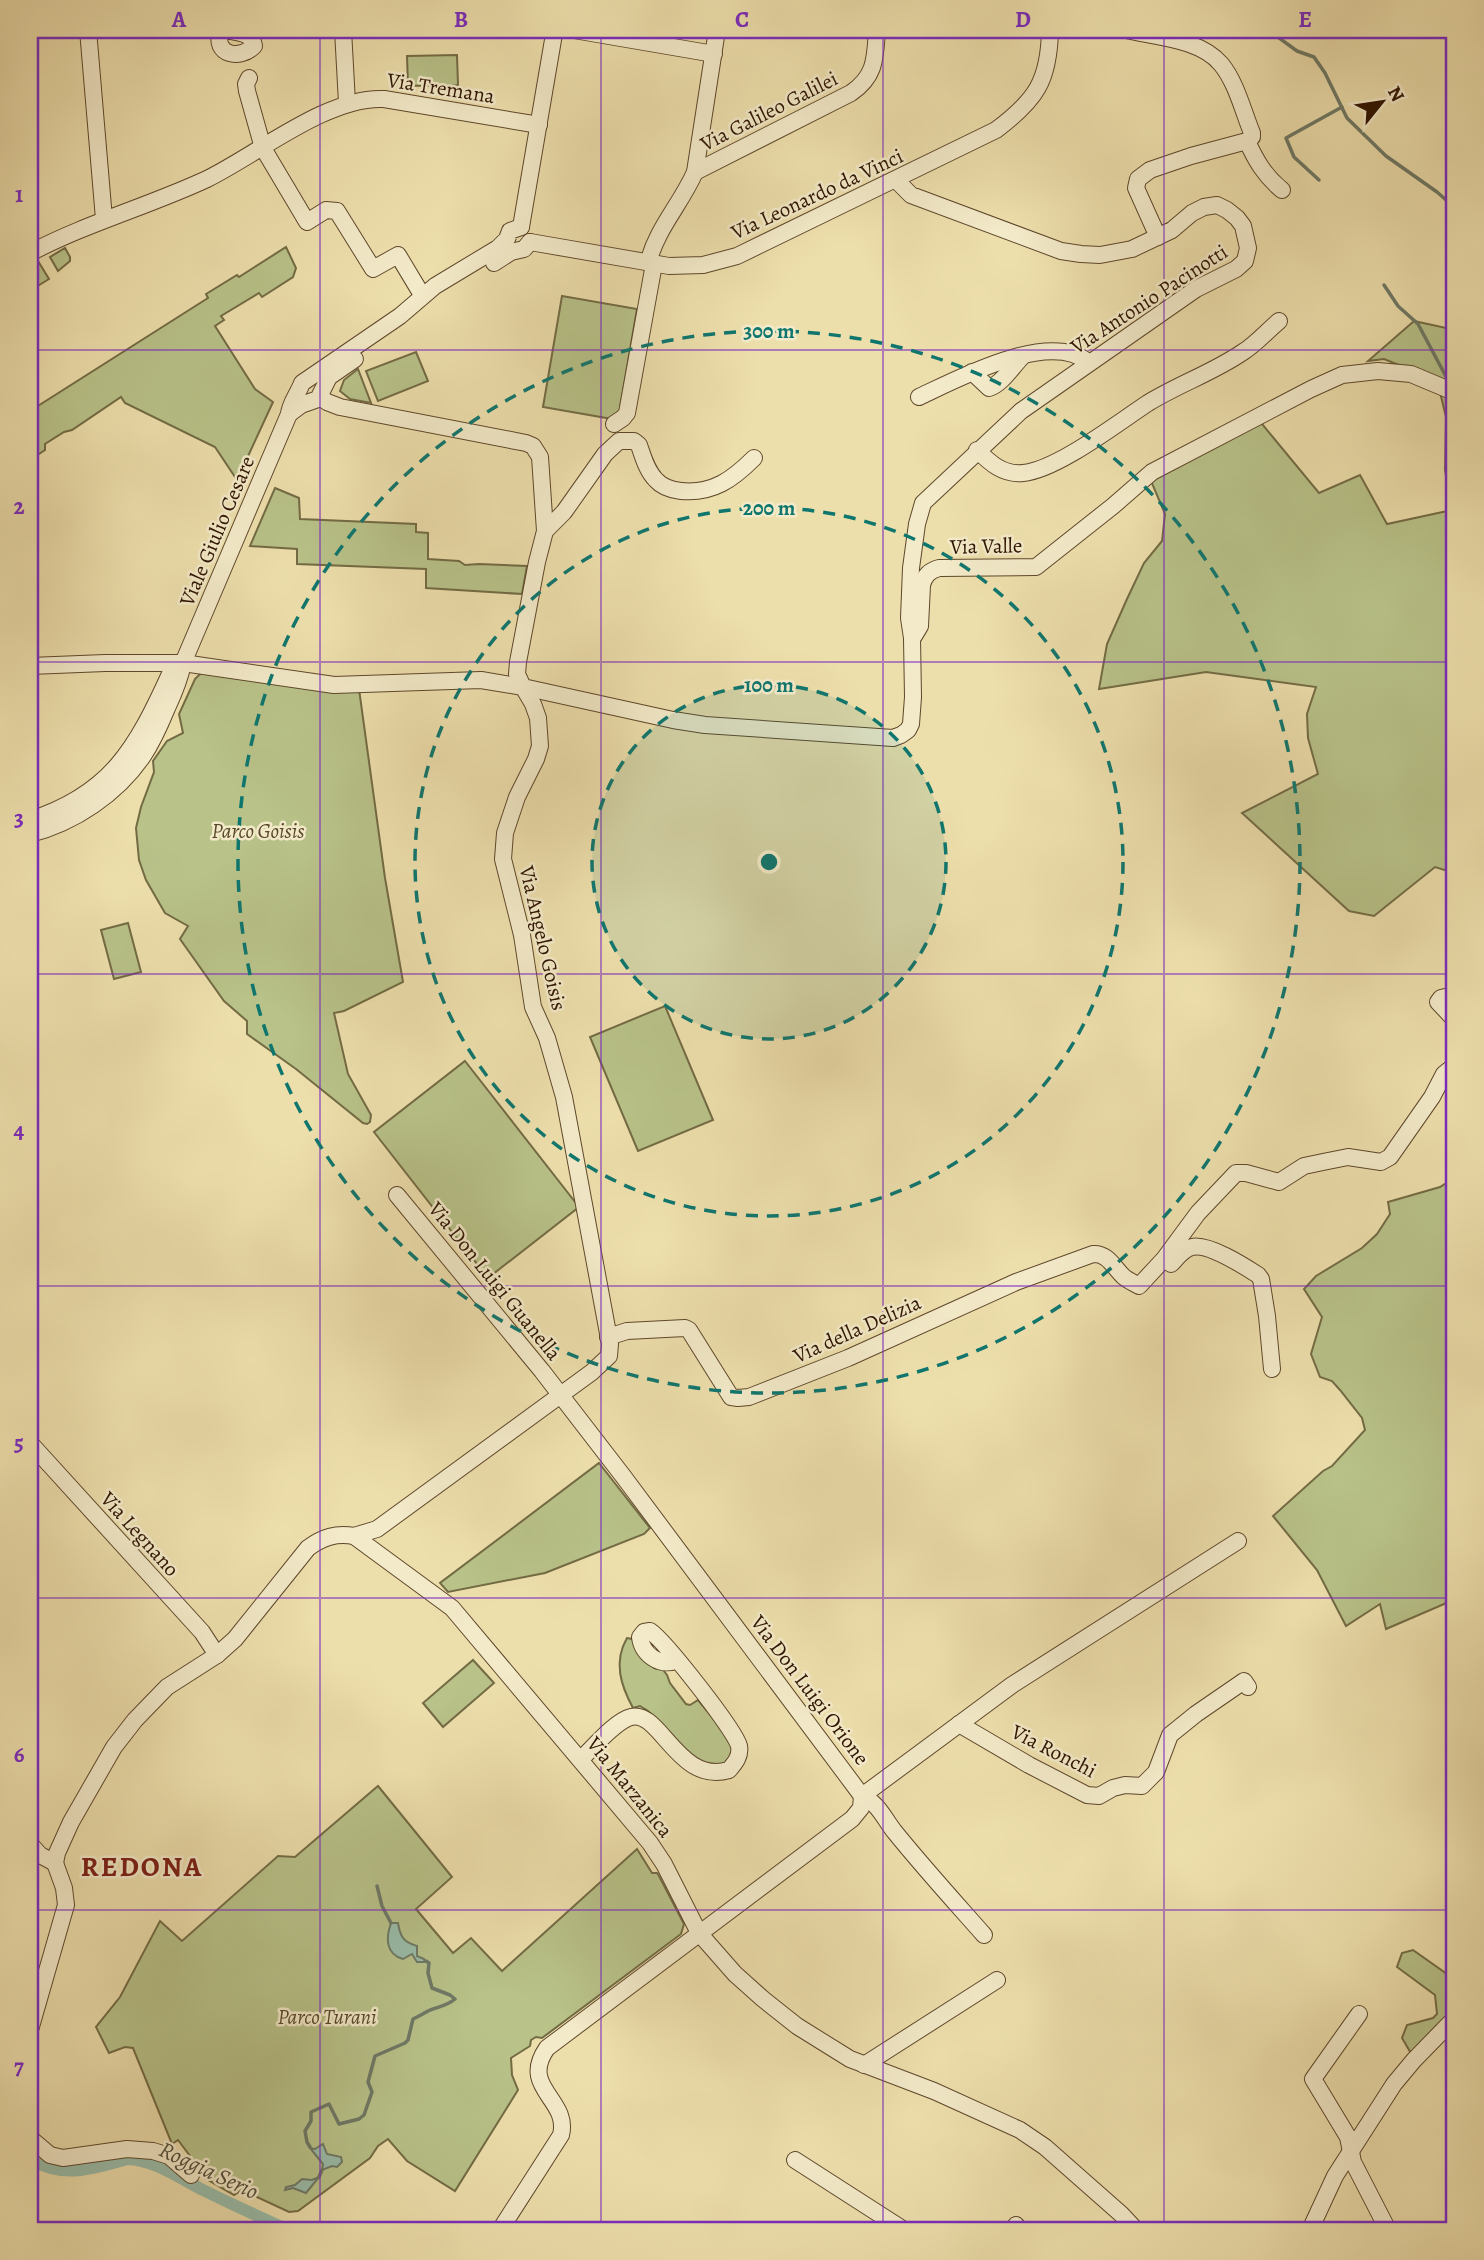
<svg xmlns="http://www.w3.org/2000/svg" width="1484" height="2260" font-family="Alegreya,serif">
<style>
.green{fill:#b8c289;stroke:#736b44;stroke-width:2}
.water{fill:#99bdaa;stroke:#6e7966;stroke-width:2}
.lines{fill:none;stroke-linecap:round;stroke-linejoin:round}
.stream{stroke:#6e7966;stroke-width:3.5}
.canal{stroke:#99bdaa;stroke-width:12}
.minor-casing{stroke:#5e472b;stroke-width:18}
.minor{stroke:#f3eac9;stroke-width:16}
.grid{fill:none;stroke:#7b2cbf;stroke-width:2;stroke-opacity:0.55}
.ring{fill:none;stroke:#0f766e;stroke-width:3.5;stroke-dasharray:12 9}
.labels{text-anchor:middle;stroke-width:5;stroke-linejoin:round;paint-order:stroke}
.street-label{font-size:21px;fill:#2e1400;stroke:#f3eac9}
.park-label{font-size:21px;font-style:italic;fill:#574829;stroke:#f3eac9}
.water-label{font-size:23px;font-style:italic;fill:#534f3c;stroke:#f3eac9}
.district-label{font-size:28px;font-weight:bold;letter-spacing:2px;fill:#7a1f14;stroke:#f3eac9}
.centre{fill:#0f766e;stroke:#f3eac9;stroke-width:3.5}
.ring-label{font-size:21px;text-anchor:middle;font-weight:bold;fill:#0f766e;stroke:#f3eac9;stroke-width:5;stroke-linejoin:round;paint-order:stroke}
.neatline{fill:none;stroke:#7b2cbf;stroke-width:2.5}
.grid-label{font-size:23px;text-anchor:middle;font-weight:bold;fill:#7b2cbf}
</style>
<rect width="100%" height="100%" fill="#eddfac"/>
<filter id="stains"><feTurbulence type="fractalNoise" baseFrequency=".00286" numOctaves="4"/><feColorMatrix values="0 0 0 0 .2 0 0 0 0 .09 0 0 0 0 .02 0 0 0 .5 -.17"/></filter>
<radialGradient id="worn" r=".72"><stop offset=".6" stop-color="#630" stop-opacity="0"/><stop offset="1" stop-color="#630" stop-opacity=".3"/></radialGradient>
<g class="green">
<polygon points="457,55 458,85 408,86 407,56"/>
<polygon points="286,247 296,268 293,277 262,297 259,293 221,316 224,320 215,326 255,389 273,402 237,480 215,447 125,403 121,397 72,430 64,432 45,444 45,450 30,460 30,411 208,298 206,294 237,275 239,277"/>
<polygon points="65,248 70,257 70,261 58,271 50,257"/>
<polygon points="38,261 49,279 36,287 30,278 30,266"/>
<polygon points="562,296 637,309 618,420 543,407"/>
<polygon points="1414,321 1451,329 1454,339 1454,873 1435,867 1374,916 1349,911 1242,813 1318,774 1308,738 1307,714 1316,687 1206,672 1099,689 1107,644 1127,599 1144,563 1162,541 1165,514 1151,481 1258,419 1319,493 1360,475 1387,524 1452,510 1445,470 1446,417 1438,384 1429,377 1384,359 1368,361"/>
<polygon points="416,352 428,381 378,401 366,371"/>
<polygon points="358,369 371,403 350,399 340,391 344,380"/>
<polygon points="275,488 299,498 300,519 416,524 416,532 428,533 428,559 459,561 465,565 479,564 527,566 522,594 426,588 426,569 297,564 297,549 250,546"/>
<polygon points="201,673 359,689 385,878 403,982 344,1011 334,1013 348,1074 371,1115 370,1122 367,1124 363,1123 296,1069 247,1034 247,1021 224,1001 180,939 188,926 165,913 146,880 139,860 136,828 141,807 154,772 153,761 167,741 183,733 179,714 195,679"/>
<polygon points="128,923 141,972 114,979 101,930"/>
<polygon points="665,1006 713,1120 638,1151 590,1037"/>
<polygon points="465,1061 579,1207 488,1278 374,1132"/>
<polygon points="1454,1178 1454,1606 1451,1601 1386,1629 1380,1604 1346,1626 1317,1570 1273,1516 1323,1471 1332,1466 1365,1430 1362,1418 1340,1390 1332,1381 1320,1377 1311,1354 1322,1317 1304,1289 1316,1276 1362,1248 1377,1234 1390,1214 1388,1202 1440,1187"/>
<polygon points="599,1463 650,1528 644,1534 545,1573 448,1592 440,1583"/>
<path d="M 627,1638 L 632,1639 L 654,1668 L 663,1670 L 667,1675 L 670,1683 L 686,1704 L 690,1705 L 698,1700 L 722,1729 L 734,1747 L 729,1761 L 714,1768 L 696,1761 L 648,1711 L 640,1706 L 633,1708 C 621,1686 613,1662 627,1638 Z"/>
<polygon points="473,1660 494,1683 443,1727 423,1703"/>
<polygon points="378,1786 452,1877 416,1909 453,1953 471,1938 502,1971 637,1849 652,1873 657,1873 659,1876 684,1924 681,1934 542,2038 536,2037 531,2040 530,2046 511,2058 512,2075 518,2090 455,2191 407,2161 388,2139 378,2146 370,2158 298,2211 289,2212 242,2190 234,2195 203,2177 199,2168 178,2140 172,2144 133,2048 125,2047 109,2053 96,2027 120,1997 160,1921 182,1941 278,1856 295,1857"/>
<polygon points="1413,1950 1454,1979 1454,2012 1412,2055 1402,2038 1407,2025 1433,2018 1437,2014 1435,1995 1397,1967 1402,1953"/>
</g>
<g class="water">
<path d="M 391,1923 L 398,1923 C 400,1936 403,1942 417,1946 L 417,1956 L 424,1959 L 425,1962 L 417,1962 L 412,1954 L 403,1959 C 385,1954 386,1937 391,1923 Z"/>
<polygon points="323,2144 327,2154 341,2157 342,2162 337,2167 332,2166 322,2170 323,2164 310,2148 315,2149"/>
<polygon points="319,2177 306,2193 293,2188 285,2190 286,2187 295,2185 302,2179 312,2180"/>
</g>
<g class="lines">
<g class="stream">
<polyline points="1268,30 1297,51 1314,57 1325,73 1347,118 1386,156 1437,192 1454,207"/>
<polyline points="1319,180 1294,157 1286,138 1342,107"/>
<polyline points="1384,285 1398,306 1418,324 1450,384"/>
<polyline points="377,1886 382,1906 391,1923"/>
<path d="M 310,2147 L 307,2142 L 305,2131 L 311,2121 L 311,2112 L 329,2104 L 339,2124 L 359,2119 L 364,2115 L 372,2092 L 368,2082 L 375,2056 L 405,2043 L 408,2040 L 413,2019 C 420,2016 423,2014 428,2011 C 437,2007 447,2006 455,1999 L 450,1995 L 432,1988 L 428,1973 L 429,1963 L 426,1961"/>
<polyline points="319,2177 322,2170"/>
</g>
<path class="canal" d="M 30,2159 C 64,2179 91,2169 127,2159 C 155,2160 179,2178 203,2190 C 231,2204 260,2217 288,2230"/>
<defs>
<g id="minor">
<polyline points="88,30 104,219"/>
<path d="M 221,30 C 212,56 241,60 254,46 C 252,32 238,33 225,30"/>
<polyline points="343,30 347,103"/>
<polyline points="574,30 714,54"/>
<path d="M 1126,30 C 1156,37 1200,39 1221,64 C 1236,82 1243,111 1252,133 L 1252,137 L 1247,141 L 1191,156 L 1150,170 L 1138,179 L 1136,188 L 1158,237"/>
<polyline points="249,78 246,84 247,91 263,148 307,222 326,210 337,211 373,269 398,255 422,295"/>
<path d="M 1247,141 C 1256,161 1265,176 1282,190"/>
<path d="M 695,172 L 851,93 C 876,76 875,58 877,30"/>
<polyline points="521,227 554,34 553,30"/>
<path d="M 530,242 L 669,266 L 703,265 L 737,256 L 996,130 C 1036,100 1049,81 1050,30"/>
<path d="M 30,253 C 87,223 149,206 207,179 C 258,154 328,96 384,99 L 539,125"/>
<polyline points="494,263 511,252 524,249 530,242"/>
<path d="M 648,263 C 657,228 681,204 695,172 L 717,30"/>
<path d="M 972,372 L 989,388 C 1002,384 1012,367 1022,357"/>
<polyline points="320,397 327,402 340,407 526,443 533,446 540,457 545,531 537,562 518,662 517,674 523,687 673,720 705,725 893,738 901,735 908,730 911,724 913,697 912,638 909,618 911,568 917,524 923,503 1021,411 1196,289 1236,269 1245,261 1248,248 1243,226 1237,218 1227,210 1217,205 1204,207 1192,213 1172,230 1132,249 1100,255 1081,254 1061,251 911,195 896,180"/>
<path d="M 919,397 C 959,378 1051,329 1089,363"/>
<polyline points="289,414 301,405 318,399 329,377 355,359"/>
<polyline points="614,424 623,418 627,413 654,264"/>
<path d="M 977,450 C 990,463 1003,475 1023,473 C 1057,470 1119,422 1148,403 C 1179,384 1214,372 1243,352 C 1256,344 1267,331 1279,321"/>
<path d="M 545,531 L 564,512 L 605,454 L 619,441 L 634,441 L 639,445 C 643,457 647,471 656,480 C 663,488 672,490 681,491 C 713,494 733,479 754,458"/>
<path d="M 914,636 L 920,626 L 922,585 C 925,575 929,571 939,568 L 1036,567 L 1113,506 L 1152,472 L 1311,389 L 1342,375 L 1378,371 L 1411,374 L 1454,392"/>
<polyline points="30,666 105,663 183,663 334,685 481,680 523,687 533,704 538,718 540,746 536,759 517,797 505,833 503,859 522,935 533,1007 547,1038 564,1097 610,1344 609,1356 592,1372 377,1529 354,1536"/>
<path d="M 30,820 C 111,794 136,748 169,676 L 176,669"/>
<path d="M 30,834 C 74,823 117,794 143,756 C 153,741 160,725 167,708 C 174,693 180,679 183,663 L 289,414 C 290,403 298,394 302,383 L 400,316 L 435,286 L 498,248 L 507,239 L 510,231 L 521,227"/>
<polyline points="1454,995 1441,998 1438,1002 1454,1019"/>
<path d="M 397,1195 L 542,1371 L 623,1476 L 862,1796 C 878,1803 884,1818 894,1831 C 923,1867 954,1901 984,1935"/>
<path d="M 1171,1264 C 1177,1258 1183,1249 1192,1247 C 1208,1243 1244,1266 1258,1275 L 1261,1279 L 1267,1316 L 1272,1369"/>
<path d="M 608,1337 L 627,1331 L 685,1328 L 689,1330 L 731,1397 L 738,1398 L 749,1397 L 848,1358 L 1016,1282 L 1093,1254 C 1108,1253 1114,1268 1124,1277 C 1129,1281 1134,1283 1139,1286 L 1164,1259 L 1198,1213 L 1236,1173 L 1246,1173 L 1279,1182 L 1304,1166 L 1323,1162 L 1348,1157 L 1381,1162 L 1390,1157 L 1432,1097 L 1444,1074 L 1454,1066"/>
<polyline points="30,1443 202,1632 217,1655"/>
<polyline points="959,1724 1029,1765 1087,1795 1099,1796 1113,1788 1125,1785 1142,1786 1156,1772 1170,1735 1196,1714 1244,1681 1248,1687"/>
<path d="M 581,1759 C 593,1748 615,1721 631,1717 C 660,1709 678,1785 729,1770 C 735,1763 741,1756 739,1746 C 735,1730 665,1641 650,1631 L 644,1632 L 640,1637 C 642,1654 660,1668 677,1660"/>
<polyline points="862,1796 1012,1685 1238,1541"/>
<polyline points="30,1844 40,1855 55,1863"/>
<path d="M 55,1863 L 57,1853 L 71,1822 L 114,1747 L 135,1720 L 167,1687 L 217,1655 L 235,1639 L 308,1548 C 323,1537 336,1533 354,1536 L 452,1608 L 650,1843 L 664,1864 L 699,1933 L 735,1974 L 763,1999 L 797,2026 L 850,2059 L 934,2091 L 1020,2130 L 1045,2147 L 1121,2214 L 1136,2230"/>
<polyline points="1359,2014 1313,2079 1348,2137 1353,2162 1388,2230"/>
<polyline points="30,2030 66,1905 64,1888 55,1863"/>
<polyline points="864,2065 997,1980"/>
<polyline points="30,2138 50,2155 63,2158 127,2149 153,2151 169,2156 191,2175"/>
<polyline points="795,2160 904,2230"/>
<path d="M 500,2230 L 561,2135 C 570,2099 519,2088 547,2048 L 852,1819 L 861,1808 L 862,1796"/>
<polyline points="1013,2230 1016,2225"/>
<polyline points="1310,2230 1335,2176 1394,2084 1414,2060 1454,2019"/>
</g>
</defs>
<use href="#minor" class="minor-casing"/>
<use href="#minor" class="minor"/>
</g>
<path class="grid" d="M 320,30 L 320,2230M 601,30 L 601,2230M 883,30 L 883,2230M 1164,30 L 1164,2230M 30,350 L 1454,350M 30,662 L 1454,662M 30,974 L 1454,974M 30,1286 L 1454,1286M 30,1598 L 1454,1598M 30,1910 L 1454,1910"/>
<circle cx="769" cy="862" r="177" fill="#0f766e" fill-opacity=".12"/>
<g class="ring">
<circle cx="769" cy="862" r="177"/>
<circle cx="769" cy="862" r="354"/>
<circle cx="769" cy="862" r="531"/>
</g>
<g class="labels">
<g class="street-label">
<text transform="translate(441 88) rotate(9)" y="7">Via Tremana</text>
<text transform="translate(769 111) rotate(-27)" y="7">Via Galileo Galilei</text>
<text transform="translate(817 194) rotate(-25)" y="7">Via Leonardo da Vinci</text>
<text transform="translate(1149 299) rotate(-33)" y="7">Via Antonio Pacinotti</text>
<text transform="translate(217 531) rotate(-67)" y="7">Viale Giulio Cesare</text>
<text transform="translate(986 546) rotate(-1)" y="7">Via Valle</text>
<text transform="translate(543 938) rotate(77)" y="7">Via Angelo Goisis</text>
<text transform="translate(495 1281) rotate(51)" y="7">Via Don Luigi Guanella</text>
<text transform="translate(857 1329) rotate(-24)" y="7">Via della Delizia</text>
<text transform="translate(140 1534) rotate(48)" y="7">Via Legnano</text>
<text transform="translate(810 1690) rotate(53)" y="7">Via Don Luigi Orione</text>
<text transform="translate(1054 1751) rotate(27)" y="7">Via Ronchi</text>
<text transform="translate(630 1787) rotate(51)" y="7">Via Marzanica</text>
</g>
<g class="park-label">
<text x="258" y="838">Parco Goisis</text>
<text x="327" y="2024">Parco Turani</text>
</g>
<g class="water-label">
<text transform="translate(209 2170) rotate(25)" y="8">Roggia Serio</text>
</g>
<g class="district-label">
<text x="142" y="1876">REDONA</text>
</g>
</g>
<circle cx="769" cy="862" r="10" class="centre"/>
<g class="ring-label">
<text x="769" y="338">300 m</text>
<text x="769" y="515">200 m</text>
<text x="769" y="692">100 m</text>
</g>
<rect width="1484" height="2260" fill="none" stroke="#eddfac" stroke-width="77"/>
<g transform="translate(1382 102) rotate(60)" stroke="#f3eac9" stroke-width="5" paint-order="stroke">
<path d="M0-5L12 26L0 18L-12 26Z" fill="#2e1400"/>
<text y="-10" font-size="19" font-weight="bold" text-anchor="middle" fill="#2e1400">N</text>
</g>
<rect x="38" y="38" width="1408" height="2184" class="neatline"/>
<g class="grid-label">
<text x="179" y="27">A</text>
<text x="461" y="27">B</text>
<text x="742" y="27">C</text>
<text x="1023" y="27">D</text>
<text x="1305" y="27">E</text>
<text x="19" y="202">1</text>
<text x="19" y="514">2</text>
<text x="19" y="826">3</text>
<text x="19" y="1138">4</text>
<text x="19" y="1450">5</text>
<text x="19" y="1762">6</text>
<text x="19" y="2074">7</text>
</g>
<rect width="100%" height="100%" filter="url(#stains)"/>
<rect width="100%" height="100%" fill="url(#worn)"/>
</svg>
